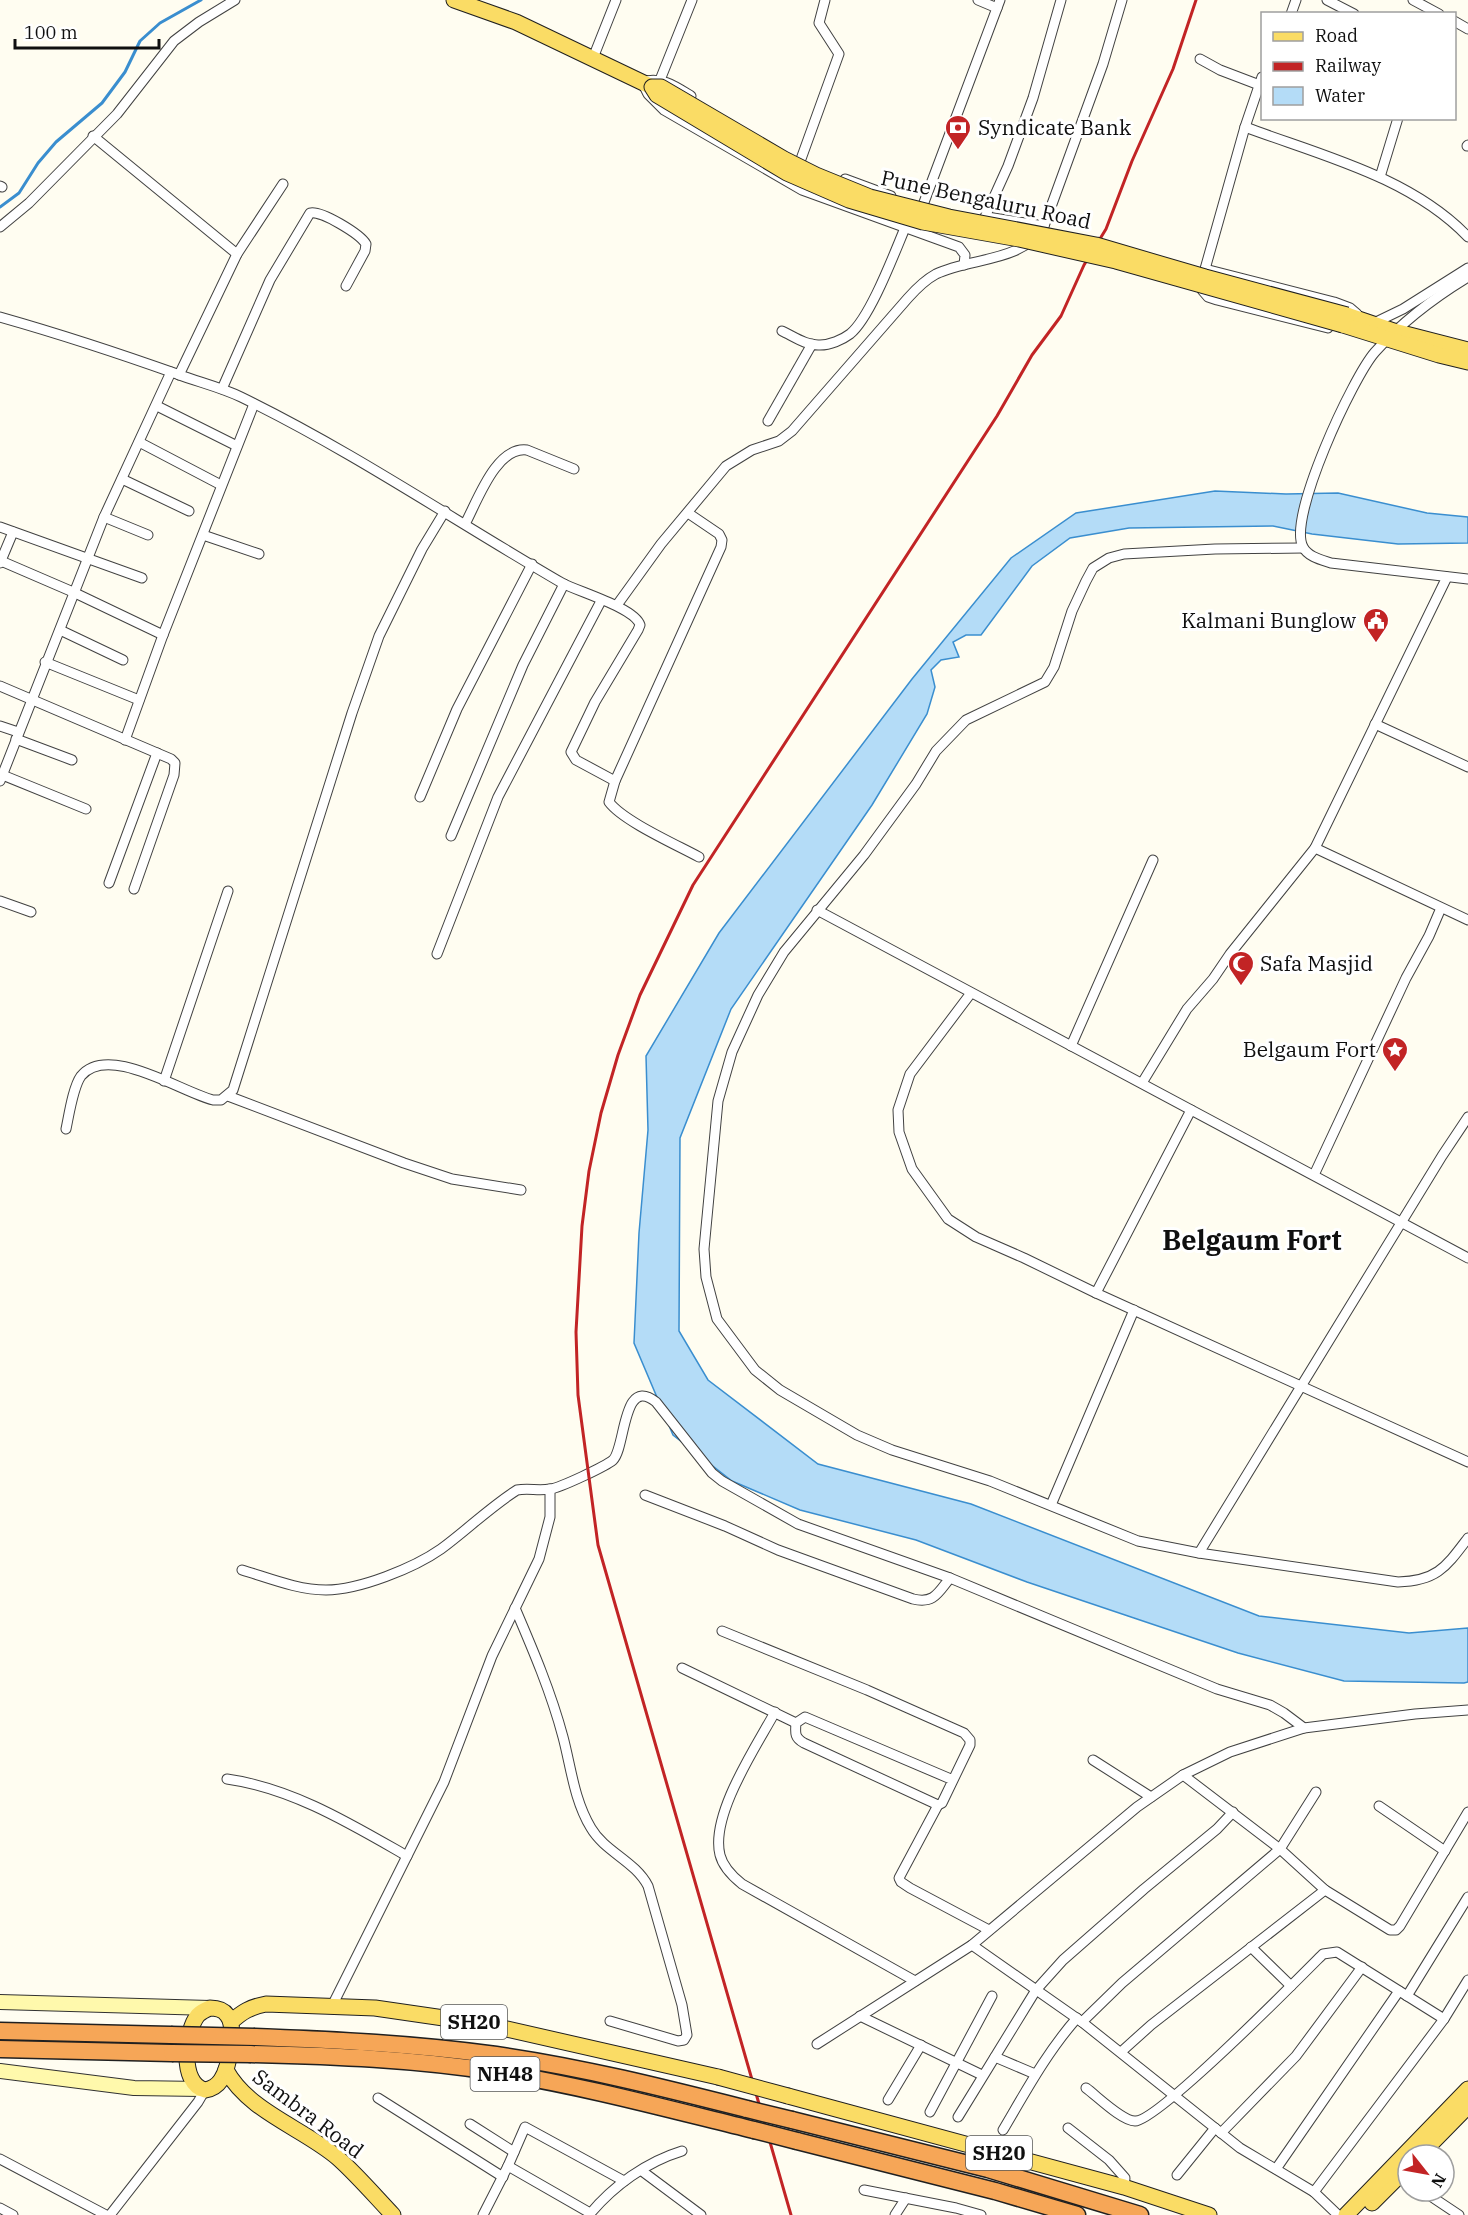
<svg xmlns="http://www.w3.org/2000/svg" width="1468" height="2215" font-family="'IBM Plex Serif',serif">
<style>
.water{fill:#b4dcf7;stroke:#3a8ecf;stroke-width:1.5}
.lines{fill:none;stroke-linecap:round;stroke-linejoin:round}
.stream{stroke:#3a8ecf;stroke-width:3}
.street-casing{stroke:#424242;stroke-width:11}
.secondary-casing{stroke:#313131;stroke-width:16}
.primary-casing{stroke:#202020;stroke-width:17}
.highway-casing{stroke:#202020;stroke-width:19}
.street{stroke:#fff;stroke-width:9}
.secondary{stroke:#fff9ac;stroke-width:14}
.primary{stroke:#fadc65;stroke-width:15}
.highway{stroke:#f6a657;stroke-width:16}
.rail{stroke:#c22425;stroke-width:3}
.primary-bridge-casing{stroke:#202020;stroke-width:17;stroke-linecap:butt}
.highway-bridge-casing{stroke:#202020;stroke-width:19;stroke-linecap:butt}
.primary-bridge{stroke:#fadc65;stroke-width:15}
.highway-bridge{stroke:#f6a657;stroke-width:16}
.labels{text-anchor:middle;stroke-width:6;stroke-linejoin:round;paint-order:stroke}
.shield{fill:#fff;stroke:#575757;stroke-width:1.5}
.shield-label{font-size:20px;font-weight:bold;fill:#0f0f0f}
.poi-label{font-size:21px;fill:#0f0f0f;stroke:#fff;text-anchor:start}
.street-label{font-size:21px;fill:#0f0f0f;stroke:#fff}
.district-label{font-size:27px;font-weight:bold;fill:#0f0f0f;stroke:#fff}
</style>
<rect width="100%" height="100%" fill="#fffdf1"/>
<polygon class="water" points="1215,491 1286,494 1338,493 1427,513 1468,517 1468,543 1398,544 1312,534 1273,526 1129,528 1070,538 1032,566 981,635 966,635 953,642 959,657 941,660 931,670 935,687 927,714 872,805 731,1009 680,1138 679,1331 708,1380 818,1464 971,1504 1259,1616 1409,1633 1468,1628 1468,1682 1464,1683 1344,1681 1238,1653 1027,1582 916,1540 800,1510 732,1481 673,1435 634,1343 639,1233 648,1130 646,1056 719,933 912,679 1011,558 1076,513"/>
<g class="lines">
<polyline class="stream" points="0,207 19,193 38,163 56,142 102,103 125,72 140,41 160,23 201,0"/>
<defs>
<g id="street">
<polyline points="978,0 997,8"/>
<polyline points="1327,0 1354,14"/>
<polyline points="1413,0 1439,14"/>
<polyline points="1291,14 1296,0"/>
<polyline points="1454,21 1468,29"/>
<polyline points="593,58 616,0"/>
<polyline points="1200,59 1220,70 1262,86"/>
<polyline points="1262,77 1245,127 1205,269 1202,290 1208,297 1217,300 1328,328"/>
<polyline points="660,80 692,0"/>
<path d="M 691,96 C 675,86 661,76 642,82 L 648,94 L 664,110 L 802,190 L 959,247 L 965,255 L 964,265"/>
<path d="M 1245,127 C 1320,155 1411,177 1468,237"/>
<polyline points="93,136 237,254"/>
<polyline points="1467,146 1468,145"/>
<polyline points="801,159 839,54 819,23 825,0"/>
<polyline points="1380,177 1398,118"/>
<polyline points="845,179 891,196"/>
<polyline points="0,186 2,187"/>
<polyline points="923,205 1000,0"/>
<polyline points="985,217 1008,166 1033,98 1061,0"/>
<polyline points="987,217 1044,226"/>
<polyline points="0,227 29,203 117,114 174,41 199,22 235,0"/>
<polyline points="1205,269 1334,302 1350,308 1357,314"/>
<path d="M 1468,277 C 1435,297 1401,323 1375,352 C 1353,377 1287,518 1303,547 C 1308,557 1322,560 1331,563 L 1468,579"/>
<path d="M 0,317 C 60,334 118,353 177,374 C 198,382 220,387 241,397 C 352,451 455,521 562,583 C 579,592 635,608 640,625 L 638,630 L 595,702 L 571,752 L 576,760 L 615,781"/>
<polyline points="1372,324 1403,309 1468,268"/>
<path d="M 782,331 C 793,336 807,346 820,345 C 830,345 842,340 850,334 C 870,318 894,254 905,228"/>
<polyline points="179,375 237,254 283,184"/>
<path d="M 222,389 L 270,280 L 310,213 C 321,210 360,234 366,244 L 365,251 L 346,286"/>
<polyline points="157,406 237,446"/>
<polyline points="768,421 812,344"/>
<polyline points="139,442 221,485"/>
<polyline points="122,479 189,511"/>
<path d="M 688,513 L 719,534 L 722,540 L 721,547 L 615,781 L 609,802 C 623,821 677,845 699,857"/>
<polyline points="104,517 148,535"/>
<path d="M 465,524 C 477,502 496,446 527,450 L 574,469"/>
<polyline points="0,527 142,578"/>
<polyline points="203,535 259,554"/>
<path d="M 1303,548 L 1215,549 L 1124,554 L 1109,558 L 1093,568 L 1086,581 L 1072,611 L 1054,667 L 1045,682 L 966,720 L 936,751 L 916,784 L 864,855 L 784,952 L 758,995 L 732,1052 L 718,1101 L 704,1249 L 706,1277 L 717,1319 L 755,1370 L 780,1390 L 857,1435 L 892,1450 L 990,1481 L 1138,1541 L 1199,1553 L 1398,1582 C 1437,1581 1446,1567 1468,1538"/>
<polyline points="1,561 73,592 163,635"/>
<polyline points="0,563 13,532"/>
<path d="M 617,605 L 661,544 L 726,466 L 752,450 L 779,441 L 792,431 L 908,298 C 916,289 925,280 936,274 C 971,257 1022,263 1044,226 L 1103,64 L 1122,0"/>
<polyline points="60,630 123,660"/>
<polyline points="45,662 139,700"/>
<polyline points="0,686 171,759 175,763 174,775 134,889"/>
<polyline points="1375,724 1468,767"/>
<polyline points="0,726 18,732"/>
<polyline points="16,739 72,760"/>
<polyline points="125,740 163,635 254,404"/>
<polyline points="0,774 86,809"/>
<polyline points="0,781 104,517 171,372"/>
<polyline points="420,797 457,709 532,564"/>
<polyline points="451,836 523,665 564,584"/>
<polyline points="1315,848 1468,920"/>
<polyline points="109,883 157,753"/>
<polyline points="0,901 31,912"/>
<polyline points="817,910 1468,1258"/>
<polyline points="437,954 498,797 601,601"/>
<polyline points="971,993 910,1074 898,1110 899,1132 912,1169 948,1219 976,1237 1024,1258 1096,1293 1468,1462"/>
<polyline points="1071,1046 1153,860"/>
<polyline points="164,1081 228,891"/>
<polyline points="1142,1083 1187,1009 1213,979 1230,954 1315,848 1447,577"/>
<polyline points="228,1096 404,1163 452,1179 521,1190"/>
<path d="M 66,1129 C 69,1115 73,1087 81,1076 C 108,1043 181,1092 213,1100 L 221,1100 L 233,1090 L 352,713 L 379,636 L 422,549 L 445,511"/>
<polyline points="1314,1175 1406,978 1429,936 1441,908"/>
<polyline points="1096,1293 1191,1110"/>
<path d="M 645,1495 L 725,1526 L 778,1550 L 913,1599 C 934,1604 938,1593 950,1578"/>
<polyline points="1051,1505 1134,1310"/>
<polyline points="1199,1553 1442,1156 1468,1117"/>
<path d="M 242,1570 C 269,1578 298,1590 326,1590 C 359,1590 414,1568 441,1549 C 467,1530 490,1507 517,1490 C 528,1488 539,1491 550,1489 C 560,1488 606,1466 613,1460 C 626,1447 622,1375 656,1402 L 712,1473 L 722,1481 L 798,1524 L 950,1578 L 1217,1689 L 1270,1705 L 1284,1713 L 1304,1728"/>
<path d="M 515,1608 C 533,1650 551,1692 563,1737 C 571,1767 574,1800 591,1828 C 605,1852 635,1861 648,1886 L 682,2005 L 687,2035 L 684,2040 L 678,2041 L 610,2021"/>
<path d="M 722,1631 L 867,1690 L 964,1733 L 970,1740 L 970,1745 L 942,1803 L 938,1805 L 804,1743 C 795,1738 795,1734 796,1723 L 805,1717 L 953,1780"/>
<polyline points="682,1668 796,1723"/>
<path d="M 775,1712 C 756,1747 710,1815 720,1855 C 723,1867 732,1876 742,1884 L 915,1981"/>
<polyline points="1093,1760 1151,1797"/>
<polyline points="1183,1775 1280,1849 1325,1890 1390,1930 1396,1930 1400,1926 1468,1812"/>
<path d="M 227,1779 C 292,1788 351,1824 407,1856"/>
<polyline points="938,1805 899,1878 901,1882 910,1888 989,1930"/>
<polyline points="1379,1806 1445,1851"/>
<polyline points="972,1945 1082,2022 1240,2148 1314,2192 1338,2215"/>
<polyline points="1251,1947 1291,1986"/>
<polyline points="1407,1996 1468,1897"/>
<polyline points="332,2006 444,1782 492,1656 539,1559 550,1517 550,1489"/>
<polyline points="860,2016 982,2075"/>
<polyline points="1082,2022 1122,1983 1280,1849 1316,1792"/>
<polyline points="817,2044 972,1945 1137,1807 1183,1775 1230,1752 1304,1728 1415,1714 1468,1710"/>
<polyline points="1121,2052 1151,2025 1325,1890"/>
<polyline points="995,2057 1035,2074"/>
<path d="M 1086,2088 C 1097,2096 1122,2121 1135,2121 C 1157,2122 1298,1979 1323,1954 L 1337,1952 L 1444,2019"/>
<polyline points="378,2098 503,2177"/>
<polyline points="888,2100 921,2045"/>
<polyline points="930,2112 992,1996"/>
<polyline points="958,2117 1036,1990 1063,1960 1144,1889 1217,1829 1233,1812"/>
<polyline points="470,2124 514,2152"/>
<polyline points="1068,2128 1109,2160 1125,2178 1124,2187"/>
<path d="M 1003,2130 C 1026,2091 1047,2052 1077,2018"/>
<polyline points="1221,2133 1296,2056 1362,1967"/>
<polyline points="0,2159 106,2215"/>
<polyline points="508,2166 590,2213"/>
<polyline points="1276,2169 1399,1991"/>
<polyline points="642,2171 701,2215"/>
<polyline points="1177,2175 1215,2128"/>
<polyline points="864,2190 956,2208 981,2215"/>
<polyline points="1423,2191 1459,2215"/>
<polyline points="1314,2192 1444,2019 1468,1980"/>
<polyline points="0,2208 13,2215"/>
<polyline points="110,2215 198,2102 205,2090"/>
<polyline points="483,2215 508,2166 525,2127 624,2181"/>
<path d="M 589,2215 C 613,2186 646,2162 682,2151"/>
<polyline points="895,2215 906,2198"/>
</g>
<g id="secondary">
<polyline points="0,2002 210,2008"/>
<polyline points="0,2071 134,2088 201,2089"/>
</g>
<g id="primary">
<polyline points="454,0 516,22 652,87"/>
<polyline points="1347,315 1394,331 1468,350"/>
<polyline points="1343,325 1439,355 1468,362"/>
<path d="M 210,2008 C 216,2008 223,2009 227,2015 C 237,2027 229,2068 221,2080 C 217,2086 212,2089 205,2090 C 179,2084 185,2031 198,2015 C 201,2012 205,2010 210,2008 Z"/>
<path d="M 231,2022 C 242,2012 250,2007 266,2004 L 375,2008 L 485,2024 L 718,2077"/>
<path d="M 226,2070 C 249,2112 303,2128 338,2158 C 357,2175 375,2196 393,2215"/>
<polyline points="788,2096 1124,2187 1209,2215"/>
<polyline points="1420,2155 1468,2106"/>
<polyline points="1372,2203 1408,2167"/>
<polyline points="1346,2215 1468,2089"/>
</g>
<g id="highway">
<polyline points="0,2031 171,2035"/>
<path d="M 255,2037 C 336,2040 416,2044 496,2055 C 581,2067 664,2088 747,2109"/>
<polyline points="0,2049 172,2053"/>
<path d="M 251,2054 C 333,2056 415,2059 496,2072 C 583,2086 668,2109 754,2130"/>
<polyline points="792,2120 988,2169 1140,2215"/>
<polyline points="797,2141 995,2191 1077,2215"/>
</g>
</defs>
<use href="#street" class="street-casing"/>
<use href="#secondary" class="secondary-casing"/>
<use href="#primary" class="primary-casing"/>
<use href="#highway" class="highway-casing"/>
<use href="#street" class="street"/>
<use href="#secondary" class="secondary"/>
<use href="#primary" class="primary"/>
<use href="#highway" class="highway"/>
<polyline class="rail" points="791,2215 598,1545 578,1395 576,1332 582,1226 589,1171 601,1113 618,1055 640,995 693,885 997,416 1032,355 1061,316 1084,265 1106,229 1132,161 1173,69 1196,0"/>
<defs>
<g id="primary-bridge">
<polyline points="1343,325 1116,261 1019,239 923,222 849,200 787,173 657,95 652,87 661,87 784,159 816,175 870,197 949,217 1096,245 1205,277 1347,315"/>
<polyline points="718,2077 788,2096"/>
</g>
<g id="highway-bridge">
<polyline points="171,2035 255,2037"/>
<polyline points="172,2053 251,2054"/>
<polyline points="747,2109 792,2120"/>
<polyline points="754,2130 797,2141"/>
</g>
</defs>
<use href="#primary-bridge" class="primary-bridge-casing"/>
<use href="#highway-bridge" class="highway-bridge-casing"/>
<use href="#primary-bridge" class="primary-bridge"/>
<use href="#highway-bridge" class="highway-bridge"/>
</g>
<defs>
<symbol id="bank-pin" viewBox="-11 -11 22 30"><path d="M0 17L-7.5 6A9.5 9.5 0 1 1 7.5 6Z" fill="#c22425" stroke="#fff"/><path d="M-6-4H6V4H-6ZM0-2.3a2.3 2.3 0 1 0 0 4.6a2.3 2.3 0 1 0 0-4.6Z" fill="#fff"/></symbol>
<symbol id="civic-pin" viewBox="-11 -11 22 30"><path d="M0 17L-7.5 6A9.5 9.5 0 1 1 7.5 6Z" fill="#c22425" stroke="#fff"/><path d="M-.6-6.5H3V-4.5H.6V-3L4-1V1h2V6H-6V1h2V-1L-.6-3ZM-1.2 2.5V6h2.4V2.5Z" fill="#fff"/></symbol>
<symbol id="mosque-pin" viewBox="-11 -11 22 30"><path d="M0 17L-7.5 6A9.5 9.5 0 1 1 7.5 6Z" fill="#c22425" stroke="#fff"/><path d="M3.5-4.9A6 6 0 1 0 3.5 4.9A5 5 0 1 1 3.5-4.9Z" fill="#fff"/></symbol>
<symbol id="sight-pin" viewBox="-11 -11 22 30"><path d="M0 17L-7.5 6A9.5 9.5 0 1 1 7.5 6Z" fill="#c22425" stroke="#fff"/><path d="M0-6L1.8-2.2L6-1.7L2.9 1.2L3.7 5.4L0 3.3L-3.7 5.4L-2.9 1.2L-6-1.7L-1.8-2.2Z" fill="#fff"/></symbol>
</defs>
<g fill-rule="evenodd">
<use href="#bank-pin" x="943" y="113" width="30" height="40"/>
<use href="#civic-pin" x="1361" y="606" width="30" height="40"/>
<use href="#mosque-pin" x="1226" y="949" width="30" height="40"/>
<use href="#sight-pin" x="1380" y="1035" width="30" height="40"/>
</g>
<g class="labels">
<g class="shield">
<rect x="441" y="2005" width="66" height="34" rx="4.5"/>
<rect x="470.5" y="2057" width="69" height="34" rx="4.5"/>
<rect x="966" y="2136" width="66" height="34" rx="4.5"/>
</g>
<g class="shield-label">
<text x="474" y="2029">SH20</text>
<text x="505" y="2081">NH48</text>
<text x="999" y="2160">SH20</text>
</g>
<g class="poi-label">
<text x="978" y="135">Syndicate Bank</text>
<text x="1356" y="628" text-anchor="end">Kalmani Bunglow</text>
<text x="1260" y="971">Safa Masjid</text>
<text x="1376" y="1057" text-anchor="end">Belgaum Fort</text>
</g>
<g class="street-label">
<text transform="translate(986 200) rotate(12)" y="7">Pune Bengaluru Road</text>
<text transform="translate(308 2114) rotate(37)" y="7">Sambra Road</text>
</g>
<g class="district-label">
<text x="1252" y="1250">Belgaum Fort</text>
</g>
</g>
<rect x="1261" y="12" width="195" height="108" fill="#ffffff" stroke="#9f9f9f" stroke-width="1.5"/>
<rect x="1273" y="32" width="30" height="9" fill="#fadc65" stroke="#9f9f9f" stroke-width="1.5"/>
<text x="1315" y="42" font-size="18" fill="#0f0f0f">Road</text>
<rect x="1273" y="62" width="30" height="9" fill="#c22425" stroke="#9f9f9f" stroke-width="1.5"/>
<text x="1315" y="72" font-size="18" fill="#0f0f0f">Railway</text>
<rect x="1273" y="87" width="30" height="18" fill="#b4dcf7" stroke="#9f9f9f" stroke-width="1.5"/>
<text x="1315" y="102" font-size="18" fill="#0f0f0f">Water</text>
<g transform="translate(1426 2173) rotate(121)"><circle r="28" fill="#ffffff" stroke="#9f9f9f" stroke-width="1.5"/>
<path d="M0-4.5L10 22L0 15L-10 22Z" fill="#c22425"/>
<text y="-9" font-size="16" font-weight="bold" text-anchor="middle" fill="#0f0f0f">N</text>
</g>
<path d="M15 39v9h144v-9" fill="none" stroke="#0f0f0f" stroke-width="3"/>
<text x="24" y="39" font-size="18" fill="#0f0f0f" stroke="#ffffff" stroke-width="4.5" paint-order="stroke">100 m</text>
</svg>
